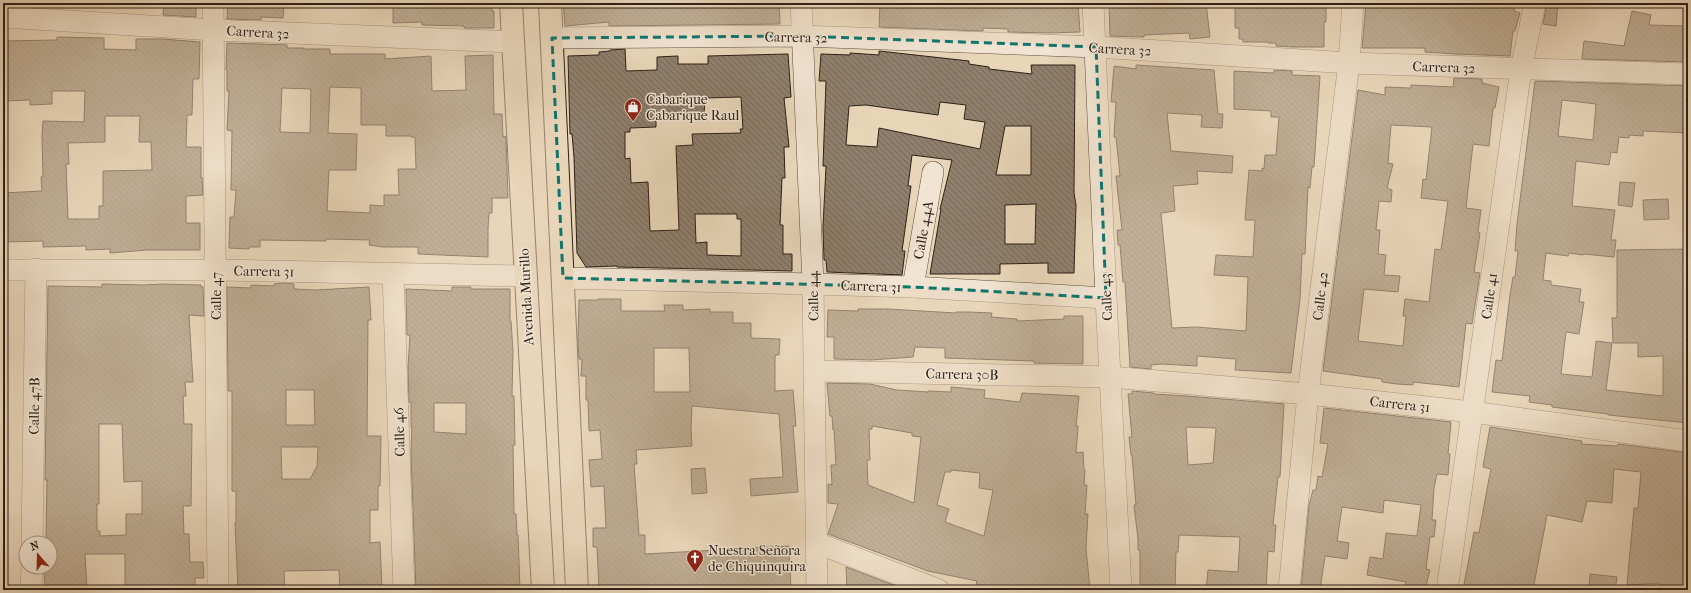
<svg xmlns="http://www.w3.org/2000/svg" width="1691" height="593" font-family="'IM FELL French Canon',serif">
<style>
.building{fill:url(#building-back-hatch);stroke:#2e2018;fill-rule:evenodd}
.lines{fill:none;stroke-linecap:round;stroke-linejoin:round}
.minor-casing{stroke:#5d4e40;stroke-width:22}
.major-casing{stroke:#2e2018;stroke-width:24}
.minor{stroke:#f1e4d2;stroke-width:21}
.major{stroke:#e9d6b9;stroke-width:22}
.marked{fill:none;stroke:#0f766e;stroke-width:3;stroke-dasharray:8 5;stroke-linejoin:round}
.labels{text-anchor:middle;stroke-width:3;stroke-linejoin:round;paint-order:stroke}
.street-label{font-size:14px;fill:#2e2018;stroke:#f1e4d2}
.poi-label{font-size:14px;fill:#2e2018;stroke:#f1e4d2;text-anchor:start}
</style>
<defs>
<pattern id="building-back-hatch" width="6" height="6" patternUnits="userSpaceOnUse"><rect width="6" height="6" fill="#8f7f6c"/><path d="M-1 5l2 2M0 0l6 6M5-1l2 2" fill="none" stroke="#756858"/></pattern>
</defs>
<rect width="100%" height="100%" fill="#e9d6b9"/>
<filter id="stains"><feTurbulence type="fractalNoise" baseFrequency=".005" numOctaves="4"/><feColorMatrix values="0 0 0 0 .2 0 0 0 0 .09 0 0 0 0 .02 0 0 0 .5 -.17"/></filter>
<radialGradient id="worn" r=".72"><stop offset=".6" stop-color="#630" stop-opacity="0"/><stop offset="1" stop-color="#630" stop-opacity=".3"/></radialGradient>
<g class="building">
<polygon points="164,3 196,3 196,17 163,15"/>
<polygon points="228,3 284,3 283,18 261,17 261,20 227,19"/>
<polygon points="421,3 492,3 492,11 494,11 494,28 464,28 464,26 422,25 422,22 393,23 393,5 421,5"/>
<polygon points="563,3 708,3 743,5 743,3 779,3 780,24 609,26 609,22 565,26"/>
<polygon points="880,3 1025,3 1025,5 1078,3 1080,32 1049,33 1008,32 1008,29 983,28 983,31 879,27"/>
<polygon points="1109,3 1206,3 1210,37 1190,39 1189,33 1144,35 1144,37 1110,36"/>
<polygon points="1235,3 1326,4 1326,22 1324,22 1324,47 1293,47 1276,46 1276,43 1268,43 1268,42 1243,42 1243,39 1239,39 1239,28 1235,28"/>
<polygon points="1366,3 1515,3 1514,11 1520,13 1515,31 1513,31 1510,56 1456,54 1425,52 1425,48 1362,48"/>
<polygon points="1547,3 1558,3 1556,26 1543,24"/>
<polygon points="1632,11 1651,15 1649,25 1688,26 1688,62 1582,59 1584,41 1624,46"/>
<path d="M 57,37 L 104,38 L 104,49 L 136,50 L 136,39 L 163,39 L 200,42 L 199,79 L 193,79 L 192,115 L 187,115 L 186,147 L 201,147 L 201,178 L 202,177 L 203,195 L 186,196 L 186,223 L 200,223 L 200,250 L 147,250 L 110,253 L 110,249 L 86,250 L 86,246 L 43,247 L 43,241 L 5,242 L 3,193 L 42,191 L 41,177 L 43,176 L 42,136 L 43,121 L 84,122 L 85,91 L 52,91 L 52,104 L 30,105 L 30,100 L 5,101 L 3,41 L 57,40 ZM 105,116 L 140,116 L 139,142 L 151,142 L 152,170 L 103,171 L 103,206 L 99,206 L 99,219 L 68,219 L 66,164 L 69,164 L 68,143 L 105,142 Z"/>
<path d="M 227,43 L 287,45 L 287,48 L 304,48 L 304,49 L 330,49 L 330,54 L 385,54 L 385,59 L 431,56 L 432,91 L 466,90 L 465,56 L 493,55 L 494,114 L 502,114 L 503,137 L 506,136 L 508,198 L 492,198 L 492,213 L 489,213 L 488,228 L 488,257 L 418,254 L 418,247 L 383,247 L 369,245 L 370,240 L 326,239 L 326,241 L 260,240 L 260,247 L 249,247 L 249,249 L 229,248 L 230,217 L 234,217 L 236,190 L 231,190 L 232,131 L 227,130 L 229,91 L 227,91 L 227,70 L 226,70 ZM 330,87 L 361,88 L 361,125 L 386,125 L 386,136 L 411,136 L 411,137 L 415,137 L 416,169 L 398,169 L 399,195 L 384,195 L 384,206 L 370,205 L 370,213 L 327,211 L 329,170 L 356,170 L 357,134 L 328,133 ZM 282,88 L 311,89 L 310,133 L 280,132 Z"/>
<path d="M 625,49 L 626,71 L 657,70 L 657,57 L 678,56 L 678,64 L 708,64 L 708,56 L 788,54 L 791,97 L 784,98 L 789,147 L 784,147 L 785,178 L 782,178 L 780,225 L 783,225 L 783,254 L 792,254 L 792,271 L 617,267 L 617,266 L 586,267 L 577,253 L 574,157 L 572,134 L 570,134 L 568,56 L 599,55 L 599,52 L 610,51 L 610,50 ZM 741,97 L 743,129 L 740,129 L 741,133 L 692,134 L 693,145 L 676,146 L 679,230 L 650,231 L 648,182 L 631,183 L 630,158 L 625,159 L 625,132 L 630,132 L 630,128 L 656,127 L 656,116 L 704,115 L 705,98 ZM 695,214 L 737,214 L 737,219 L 741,219 L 741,256 L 707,255 L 707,242 L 696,243 Z"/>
<path d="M 879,51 L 969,61 L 969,64 L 989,67 L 989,69 L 1032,74 L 1031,65 L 1075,65 L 1074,193 L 1076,205 L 1074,273 L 1048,273 L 1048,263 L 1000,264 L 1000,274 L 930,274 L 941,209 L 940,209 L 952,160 L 912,155 L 908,186 L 911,186 L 902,251 L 905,251 L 902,275 L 827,272 L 826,260 L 824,260 L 823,227 L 826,166 L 823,166 L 826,81 L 819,81 L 821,54 L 850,55 L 850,53 L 879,55 ZM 940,102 L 966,105 L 964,119 L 985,122 L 980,149 L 879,128 L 877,147 L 846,145 L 849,106 L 866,105 L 938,115 ZM 1005,126 L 1031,126 L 1031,175 L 996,175 ZM 1036,204 L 1035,244 L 1005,244 L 1005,205 Z"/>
<polygon points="1136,65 1214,70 1218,114 1223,114 1222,128 1201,127 1202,115 1167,113 1171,151 1233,156 1232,173 1197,171 1198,184 1173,186 1175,211 1161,213 1172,328 1196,327 1246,331 1248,277 1214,275 1216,255 1253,257 1255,220 1245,220 1249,170 1262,171 1262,168 1264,169 1265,155 1276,155 1279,117 1271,117 1271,111 1234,109 1234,71 1274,73 1274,70 1292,71 1292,75 1320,76 1314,167 1312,167 1310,188 1308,187 1305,254 1302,254 1300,299 1291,373 1235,370 1236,359 1197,356 1197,366 1162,364 1151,365 1151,369 1130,367 1125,282 1123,282 1120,245 1118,245 1117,230 1122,230 1116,176 1120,176 1116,137 1114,137 1116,102 1111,102 1114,66 1136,69"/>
<path d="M 1454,78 L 1482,79 L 1482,83 L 1499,87 L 1495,108 L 1493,108 L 1489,146 L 1473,144 L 1466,208 L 1481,210 L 1478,232 L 1480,233 L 1474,272 L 1480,273 L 1472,324 L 1466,323 L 1459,387 L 1413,382 L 1413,385 L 1397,384 L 1382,382 L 1382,379 L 1323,371 L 1358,90 L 1385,95 L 1385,87 L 1411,88 L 1411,85 L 1453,87 ZM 1391,125 L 1432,127 L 1426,180 L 1423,179 L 1421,198 L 1448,201 L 1441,250 L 1435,249 L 1429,302 L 1405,299 L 1403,316 L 1406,316 L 1403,346 L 1358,341 L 1364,289 L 1398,292 L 1400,276 L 1384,275 L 1386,255 L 1378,254 L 1380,230 L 1376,230 L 1379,201 L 1391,202 L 1392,190 L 1387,188 L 1393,164 L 1388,163 Z"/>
<path d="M 1535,81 L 1688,86 L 1688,133 L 1643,131 L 1643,136 L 1629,135 L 1629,138 L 1619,137 L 1617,153 L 1611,152 L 1609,165 L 1576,161 L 1572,206 L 1615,210 L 1611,240 L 1616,240 L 1614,257 L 1584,254 L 1583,255 L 1569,253 L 1568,256 L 1546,253 L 1543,280 L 1551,281 L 1551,285 L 1581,289 L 1579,302 L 1584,302 L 1579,334 L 1566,332 L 1561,374 L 1592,377 L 1596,341 L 1612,343 L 1606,390 L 1663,396 L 1663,356 L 1638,357 L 1638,343 L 1613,343 L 1612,318 L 1617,318 L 1617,250 L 1688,249 L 1688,423 L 1608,415 L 1608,414 L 1552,407 L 1552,405 L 1529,402 L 1530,396 L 1492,392 L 1496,360 L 1502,361 L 1510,295 L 1513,277 L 1515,277 L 1518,251 L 1515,251 L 1517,224 ZM 1562,100 L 1596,104 L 1593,140 L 1558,136 Z"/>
<polygon points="1620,182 1635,183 1632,207 1618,205"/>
<polygon points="1668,199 1669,219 1644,220 1643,200"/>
<path d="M 285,283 L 294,284 L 294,289 L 315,290 L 369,287 L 371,320 L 368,320 L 367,436 L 381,436 L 380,486 L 378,486 L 378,510 L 370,510 L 370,543 L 380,542 L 382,590 L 340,590 L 339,570 L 284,571 L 285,590 L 238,590 L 235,523 L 236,523 L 236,491 L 232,491 L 232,391 L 228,391 L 227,287 L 251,288 L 251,285 L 274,286 L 274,284 ZM 286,390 L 314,390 L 315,425 L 286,425 ZM 281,447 L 318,447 L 317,466 L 310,479 L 282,479 Z"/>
<path d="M 102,284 L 145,285 L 162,284 L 201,285 L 201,287 L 203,287 L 204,316 L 189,315 L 193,382 L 185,382 L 186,396 L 183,396 L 184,424 L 192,424 L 191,506 L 183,506 L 184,534 L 189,534 L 190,562 L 203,562 L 204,578 L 195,578 L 195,590 L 125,590 L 125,554 L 85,554 L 87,590 L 45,590 L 44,567 L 50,567 L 50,543 L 46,543 L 47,480 L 45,480 L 48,286 L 102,287 ZM 99,424 L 122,424 L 124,482 L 142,481 L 142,514 L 126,514 L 126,535 L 100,536 L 100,531 L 97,531 L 97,504 L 99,504 Z"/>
<path d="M 452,287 L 471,287 L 471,289 L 510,289 L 510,321 L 511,321 L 513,351 L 512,396 L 514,396 L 515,445 L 513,445 L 514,514 L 516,514 L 517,535 L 518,535 L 520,590 L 416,590 L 411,452 L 412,427 L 411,427 L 411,402 L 409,402 L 408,367 L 410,335 L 407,335 L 406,289 L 452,291 ZM 434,403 L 466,403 L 466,434 L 434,432 Z"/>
<path d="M 598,299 L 621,299 L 621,311 L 665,311 L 664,305 L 683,305 L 683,310 L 710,309 L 710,312 L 733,312 L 733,323 L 751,323 L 751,338 L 780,339 L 779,355 L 775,355 L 775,391 L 793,390 L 796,426 L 793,426 L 798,492 L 751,496 L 750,479 L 783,477 L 779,414 L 692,406 L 691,428 L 692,446 L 636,450 L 637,464 L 634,464 L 639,535 L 645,535 L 645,554 L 789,546 L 791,590 L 599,590 L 597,547 L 593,547 L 593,528 L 606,528 L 604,486 L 591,487 L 589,460 L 602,459 L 600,430 L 589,431 L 588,400 L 586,400 L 586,376 L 581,376 L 582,359 L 579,359 L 578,340 L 579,300 L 598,300 ZM 654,348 L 689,348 L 690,392 L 654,392 Z"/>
<polygon points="858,309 888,309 956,313 956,312 969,312 992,313 991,317 1017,319 1017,321 1064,319 1064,316 1083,316 1083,364 1034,363 1034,361 945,358 945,348 915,347 913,357 871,360 834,359 834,337 827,337 828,310 858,311"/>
<path d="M 827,383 L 870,384 L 897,390 L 928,392 L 928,391 L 951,392 L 951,387 L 985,390 L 984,398 L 1020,402 L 1022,393 L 1079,396 L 1076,426 L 1078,426 L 1076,453 L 1083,452 L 1084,469 L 1085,470 L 1084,485 L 1087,485 L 1085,514 L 1088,514 L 1086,548 L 1090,590 L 999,590 L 976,585 L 977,581 L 928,571 L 828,534 L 838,504 L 828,503 L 828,484 L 832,485 L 831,465 L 836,465 L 834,430 L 833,430 L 832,416 L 830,416 ZM 872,426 L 912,433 L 912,436 L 921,437 L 914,503 L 868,485 L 867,460 L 870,460 L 869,429 L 872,429 ZM 951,470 L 980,473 L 979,488 L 993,490 L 984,536 L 945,522 L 949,509 L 937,505 L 945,472 L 951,472 Z"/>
<path d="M 1132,391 L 1154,393 L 1154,394 L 1186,396 L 1284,404 L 1280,477 L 1278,477 L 1273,525 L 1276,525 L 1274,552 L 1268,551 L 1266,590 L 1206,590 L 1208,570 L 1238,572 L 1240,537 L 1179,535 L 1178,552 L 1176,552 L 1175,590 L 1140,590 L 1140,551 L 1138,550 L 1138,539 L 1134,505 L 1136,505 L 1132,455 L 1131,455 L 1129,437 L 1132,437 L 1128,394 L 1132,394 ZM 1186,427 L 1216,428 L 1213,463 L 1188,465 Z"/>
<polygon points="1324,408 1451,422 1448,454 1450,454 1448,475 1437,474 1434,488 1432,520 1436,520 1434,537 1430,537 1426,569 1430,570 1425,590 1405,590 1406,582 1367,575 1370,557 1383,559 1386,533 1417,536 1421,505 1384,500 1383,513 1342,507 1337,541 1349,543 1347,559 1325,556 1320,590 1301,590 1309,505 1313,490 1316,490 1318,476 1322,477 1328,444 1320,443"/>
<polygon points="1490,427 1582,441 1581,444 1617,446 1618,444 1688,453 1688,590 1659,590 1660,583 1627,585 1634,508 1638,508 1641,472 1614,469 1612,503 1587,501 1582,522 1547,515 1533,590 1463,590 1474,532 1479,533 1489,479 1491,469 1483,467"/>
<polygon points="705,468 707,493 692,494 691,469"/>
<polygon points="846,567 896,586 897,590 847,590"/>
<polygon points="1590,574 1617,577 1615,590 1589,589"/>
</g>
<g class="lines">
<defs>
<g id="minor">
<polyline points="213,3 218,590"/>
<polyline points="801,3 813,284 817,590"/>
<polyline points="1093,3 1106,298 1121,590"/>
<polyline points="3,17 214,30 513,42"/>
<polyline points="552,38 802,36 1096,47 1349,63 1688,74"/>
<polyline points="3,270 216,270 525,276"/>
<polyline points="393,274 404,590"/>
<polyline points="563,278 813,284 913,287 1106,298"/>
<polyline points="913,287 933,172"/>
<polyline points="814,371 1110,377 1308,394 1472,412 1688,441"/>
<polyline points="32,543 36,269"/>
<polyline points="817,543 939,590"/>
<polyline points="31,590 32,567"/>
<polyline points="1289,590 1308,394 1349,63 1353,3"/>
<polyline points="1447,590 1521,69 1535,3"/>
</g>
<g id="major">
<polyline points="511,3 543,590"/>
<polyline points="550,3 577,590"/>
</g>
</defs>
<use href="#minor" class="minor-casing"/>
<use href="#major" class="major-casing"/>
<use href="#minor" class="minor"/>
<use href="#major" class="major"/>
</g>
<path d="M0 0H1691V593H0ZM 802,36 L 1096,47 L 1106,298 L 913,287 L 563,278 L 552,38 Z" fill="#e9d6b9" fill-opacity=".55" fill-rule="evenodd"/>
<path class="marked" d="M 802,36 L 1096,47 L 1106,298 L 913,287 L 563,278 L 552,38 Z"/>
<defs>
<symbol id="shop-pin" viewBox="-11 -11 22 30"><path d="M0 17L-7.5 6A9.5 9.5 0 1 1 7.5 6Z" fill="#8f2418" stroke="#f1e4d2"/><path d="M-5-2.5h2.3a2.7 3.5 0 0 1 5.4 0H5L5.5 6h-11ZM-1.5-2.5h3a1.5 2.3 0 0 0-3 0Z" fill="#fff"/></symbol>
<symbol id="church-pin" viewBox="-11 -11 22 30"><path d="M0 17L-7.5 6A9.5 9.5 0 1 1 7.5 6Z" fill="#8f2418" stroke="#f1e4d2"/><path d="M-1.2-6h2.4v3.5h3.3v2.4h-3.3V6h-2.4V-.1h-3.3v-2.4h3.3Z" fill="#fff"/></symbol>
</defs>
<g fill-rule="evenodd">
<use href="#shop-pin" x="623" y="97" width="20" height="27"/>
<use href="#church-pin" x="685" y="548" width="20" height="27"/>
</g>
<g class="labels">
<g class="street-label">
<text transform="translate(258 32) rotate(3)" y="5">Carrera 32</text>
<text transform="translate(796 37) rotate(1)" y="5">Carrera 32</text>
<text transform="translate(1120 49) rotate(3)" y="5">Carrera 32</text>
<text transform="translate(1444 67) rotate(2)" y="5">Carrera 32</text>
<text transform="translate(923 230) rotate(-80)" y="5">Calle 44A</text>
<text transform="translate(264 271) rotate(1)" y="5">Carrera 31</text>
<text transform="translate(871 286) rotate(2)" y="5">Carrera 31</text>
<text transform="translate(216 296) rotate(-90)" y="5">Calle 47</text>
<text transform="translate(813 296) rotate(-91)" y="5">Calle 44</text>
<text transform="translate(1320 296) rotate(-83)" y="5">Calle 42</text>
<text transform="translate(1489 296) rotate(-82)" y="5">Calle 41</text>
<text transform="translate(526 297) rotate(-93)" y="5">Avenida Murillo</text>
<text transform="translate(1106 297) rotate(-93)" y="5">Calle 43</text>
<text transform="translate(962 374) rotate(1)" y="5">Carrera 30B</text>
<text transform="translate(1400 404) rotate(6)" y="5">Carrera 31</text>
<text transform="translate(34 406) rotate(-89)" y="5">Calle 47B</text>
<text transform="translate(399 432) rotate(-92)" y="5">Calle 46</text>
</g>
<g class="poi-label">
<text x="646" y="104">Cabarique<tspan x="646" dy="16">Cabarique Raul</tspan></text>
<text x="708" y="555">Nuestra Señora<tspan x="708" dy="16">de Chiquinquira</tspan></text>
</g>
</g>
<rect width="1691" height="593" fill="none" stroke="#e9d6b9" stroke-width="16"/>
<rect x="4" y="4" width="1683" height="585" fill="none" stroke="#2e2018" stroke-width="2"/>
<rect x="8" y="8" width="1675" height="577" fill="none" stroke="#2e2018"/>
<g transform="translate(38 555) rotate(340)"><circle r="19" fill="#f1e4d2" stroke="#a39688"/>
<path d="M0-3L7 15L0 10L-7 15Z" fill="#8f2418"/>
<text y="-6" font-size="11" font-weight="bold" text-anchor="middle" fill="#2e2018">N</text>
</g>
<rect width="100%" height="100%" filter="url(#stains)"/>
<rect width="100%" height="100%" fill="url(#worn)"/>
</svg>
